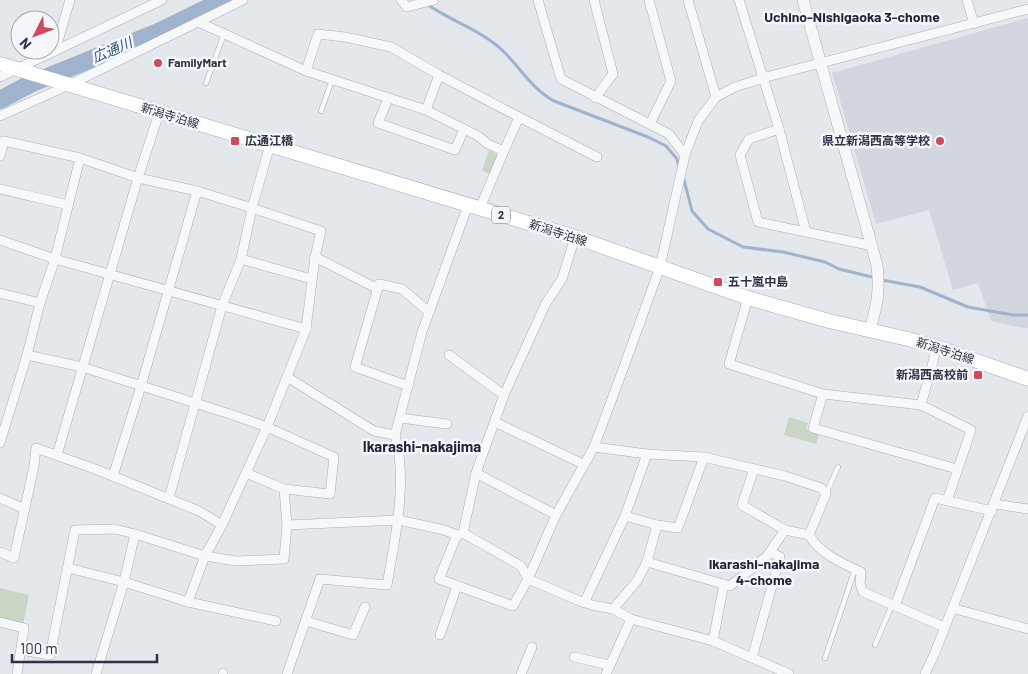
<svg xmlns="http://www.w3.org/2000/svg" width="1028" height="674" font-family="Barlow,'Noto Sans JP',sans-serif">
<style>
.built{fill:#d2d6de}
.green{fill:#c9d6c5}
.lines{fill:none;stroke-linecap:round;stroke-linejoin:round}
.stream{stroke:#9fb4cc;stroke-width:3}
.river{stroke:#9fb4cc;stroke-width:18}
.service-casing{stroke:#a9aeb7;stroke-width:5.5}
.minor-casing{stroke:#a9aeb7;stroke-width:10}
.tertiary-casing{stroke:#a9aeb7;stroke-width:12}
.primary-casing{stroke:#a3abb8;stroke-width:15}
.service{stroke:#f7f8fa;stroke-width:4.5}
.minor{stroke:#f7f8fa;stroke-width:9}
.tertiary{stroke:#f7f8fa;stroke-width:11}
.primary{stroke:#fff;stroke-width:14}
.poi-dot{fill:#d1495b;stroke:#f4f6f9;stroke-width:2}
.labels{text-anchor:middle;stroke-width:5;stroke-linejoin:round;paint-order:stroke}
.shield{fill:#f4f6f9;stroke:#676e7b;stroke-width:1}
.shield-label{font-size:11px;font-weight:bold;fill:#2b3445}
.poi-label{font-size:12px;font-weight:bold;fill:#2b3445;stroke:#f4f6f9;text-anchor:start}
.street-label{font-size:12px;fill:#2b3445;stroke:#f4f6f9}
.neighbourhood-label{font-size:14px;font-weight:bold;fill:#1d2536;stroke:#f4f6f9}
.water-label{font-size:14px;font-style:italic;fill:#34527a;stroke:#f4f6f9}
.quarter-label{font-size:15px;font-weight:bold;fill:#1d2536;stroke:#f4f6f9}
</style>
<rect width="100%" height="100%" fill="#e4e7ec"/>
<polygon class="built" points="1028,18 1028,328 1023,328 991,321 978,283 953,290 929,210 876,224 832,73"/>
<g class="green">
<polygon points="489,150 497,155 497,163 491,174 482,171"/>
<polygon points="789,417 808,423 806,429 820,432 816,444 784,435"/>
<polygon points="0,588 29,595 23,625 0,620"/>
</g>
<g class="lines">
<g class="stream">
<path d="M 427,4 C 450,21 481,30 502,50 C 520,67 532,89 554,101 L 648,137 L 666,146 L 677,159 L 679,166"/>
<polyline points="683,176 692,211 708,229 743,247 783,252 825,262 839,269 876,278"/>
<polyline points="882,280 920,287 968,307 1013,315 1028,315"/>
</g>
<polyline class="river" points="0,100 30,84 158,32 224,0"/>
<defs>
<g id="service">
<polyline points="206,83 224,34"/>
<polyline points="321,111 332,80"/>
<polyline points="826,494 838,467"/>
<polyline points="875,645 892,605"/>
<polyline points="825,658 855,569"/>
</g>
<g id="minor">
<polyline points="243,0 198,22 306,71 426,110 478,136 488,144 504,151 480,208"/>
<polyline points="401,0 407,7 434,0"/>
<polyline points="538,0 561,79 669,134 685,155"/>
<polyline points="594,0 613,74 595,98"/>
<polyline points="649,0 671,81 650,124"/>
<polyline points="688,0 716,97"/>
<polyline points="739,0 779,129 806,232"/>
<polyline points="967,0 974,24"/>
<polyline points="55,51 70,0"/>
<polyline points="306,71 318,34 345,37 391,47 439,75 426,110"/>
<polyline points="439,75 519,117 504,151"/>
<polyline points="0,77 162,0"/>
<polyline points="388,99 378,123 455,150 464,129"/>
<polyline points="0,116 69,85 198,22"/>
<polyline points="519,117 597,157"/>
<polyline points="779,129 749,139 740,155 758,222 873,246"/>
<polyline points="0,156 4,141 80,158"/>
<polyline points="0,189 68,205"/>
<polyline points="0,240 55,259 306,329"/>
<polyline points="315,257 378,289"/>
<polyline points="241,259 252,208 270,145"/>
<polyline points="0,293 40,303 27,355 82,367 233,415 267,427 334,457 330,494 284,489 287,525 284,559 236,561 205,556 135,534"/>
<polyline points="748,298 729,364 823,394"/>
<polyline points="40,303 55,259 80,158 138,178 197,191 252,208 321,231 315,257 306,329 267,427 222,525 205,556 188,602 124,582 96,674"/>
<polyline points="449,355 504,395"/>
<path d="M 287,377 L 374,431 L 395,435 C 408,480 395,539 387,585 L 320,579 L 287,674"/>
<polyline points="408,386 355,367 379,284 402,289 429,312"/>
<polyline points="921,405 937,347"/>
<polyline points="400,418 447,424"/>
<polyline points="495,422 583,464"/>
<polyline points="395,435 422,332 468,205"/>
<polyline points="0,443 27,355"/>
<path d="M 594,447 L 647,454 L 704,457 L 785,476 L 821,488 L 826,494 L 809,535 C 819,553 843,564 861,572 L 860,584 L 863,592 L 944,627"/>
<polyline points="57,455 138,178 159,113"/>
<polyline points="754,469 742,505 785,530"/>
<polyline points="246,473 284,489"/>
<polyline points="476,473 556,515"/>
<polyline points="113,476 141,386 197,191"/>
<polyline points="0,498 25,509"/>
<polyline points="169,498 222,306 241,259 311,279"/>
<polyline points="947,501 971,430 921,405 823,394 813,428 957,469"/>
<polyline points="995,504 1028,509"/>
<polyline points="625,516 657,525"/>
<polyline points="287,525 399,520 444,530 457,535 461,534"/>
<polyline points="463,533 521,566 528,579 577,600 592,605 613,609 631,619 713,641 789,674"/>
<polyline points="463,533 476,473 504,395 546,303 562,279 575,237"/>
<polyline points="457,535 439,579 513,606 528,579 556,515 594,447 622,372 660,267 685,155 698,121 716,97 735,87 763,78 1028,9"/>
<polyline points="0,552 14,558 34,466 36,448 95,469 199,511 222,525"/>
<polyline points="647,562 730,586 767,556 785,530 809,535"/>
<polyline points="188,602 276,621"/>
<polyline points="584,603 625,516 647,454"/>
<polyline points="895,606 935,498 992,511"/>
<polyline points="952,608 1028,629"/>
<polyline points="613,609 637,581 647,562 657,525 678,528 704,457"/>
<polyline points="306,621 353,635 365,607"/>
<polyline points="0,622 24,628 17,674"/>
<polyline points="440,635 457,586"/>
<polyline points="713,641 724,584"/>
<polyline points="21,650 50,655 75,530 115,529 135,534 124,582 68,568"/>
<polyline points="574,657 609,665"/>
<polyline points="752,658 780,557 770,552"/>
<polyline points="223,674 223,673"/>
<polyline points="521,674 532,647"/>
<polyline points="606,674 631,619"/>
<polyline points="925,674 934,655 1028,416"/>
</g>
<path id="tertiary" d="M 803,0 L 877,265 C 880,292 877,305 870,330"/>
<polyline id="primary" points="0,64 575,237 748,298 829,321 908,339 937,347 1028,379"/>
</defs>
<use href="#service" class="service-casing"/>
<use href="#minor" class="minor-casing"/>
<use href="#tertiary" class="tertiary-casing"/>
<use href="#primary" class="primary-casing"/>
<use href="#service" class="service"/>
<use href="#minor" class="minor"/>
<use href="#tertiary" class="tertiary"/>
<use href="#primary" class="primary"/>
</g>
<g class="poi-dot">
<circle cx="158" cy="63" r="5"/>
<rect x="230" y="136" width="10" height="10" rx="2.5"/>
<circle cx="940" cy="141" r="5"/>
<rect x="713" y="277" width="10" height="10" rx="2.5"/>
<rect x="973" y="370" width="10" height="10" rx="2.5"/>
</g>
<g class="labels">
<rect class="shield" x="492" y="206.5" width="18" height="17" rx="4"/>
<g class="shield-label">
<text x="501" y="219">2</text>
</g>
<g class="poi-label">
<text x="168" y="67">FamilyMart</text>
<text x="245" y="145">広通江橋</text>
<text x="930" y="145" text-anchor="end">県立新潟西高等学校</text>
<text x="728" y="286">五十嵐中島</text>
<text x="968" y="379" text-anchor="end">新潟西高校前</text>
</g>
<g class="street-label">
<text transform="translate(170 116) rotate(17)" y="4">新潟寺泊線</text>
<text transform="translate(558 233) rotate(18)" y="4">新潟寺泊線</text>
<text transform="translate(945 351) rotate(18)" y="4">新潟寺泊線</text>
</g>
<g class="neighbourhood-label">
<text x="852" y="22">Uchino-Nishigaoka 3-chome</text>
<text x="764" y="569">Ikarashi-nakajima<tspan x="764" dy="16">4-chome</tspan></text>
</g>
<g class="water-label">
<text transform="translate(112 50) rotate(-24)" y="5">広通川</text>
</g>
<g class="quarter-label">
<text x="422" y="452">Ikarashi-nakajima</text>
</g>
</g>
<g transform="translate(35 35) rotate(228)"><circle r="24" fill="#f4f6f9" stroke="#a4a8b1"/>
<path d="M0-4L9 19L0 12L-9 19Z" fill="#d1495b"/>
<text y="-8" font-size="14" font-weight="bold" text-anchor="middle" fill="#2b3445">N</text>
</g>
<path d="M12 654v8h145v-8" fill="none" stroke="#2b3445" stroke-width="2.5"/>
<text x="20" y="654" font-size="15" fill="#2b3445" stroke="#f4f6f9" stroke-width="4" paint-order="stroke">100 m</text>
</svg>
